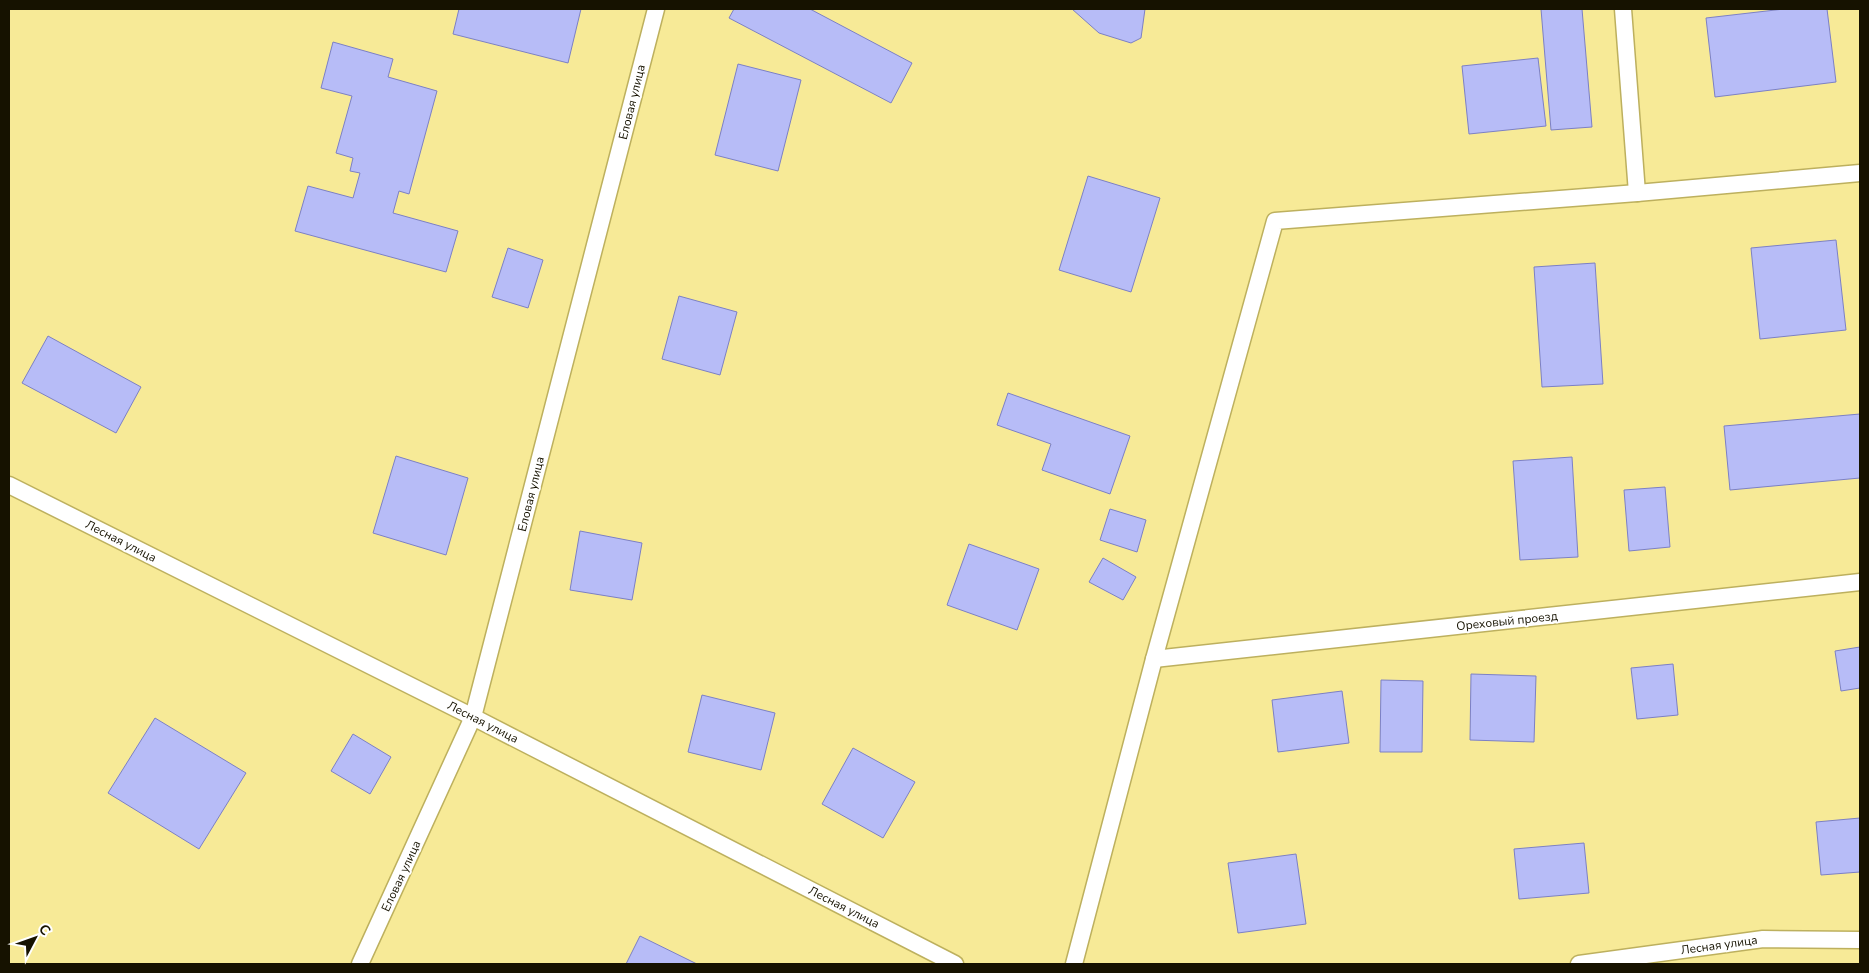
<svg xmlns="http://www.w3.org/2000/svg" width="1869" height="973" font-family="'Nunito Sans',sans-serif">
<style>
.building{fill:#b7bcf7;stroke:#7c80c5}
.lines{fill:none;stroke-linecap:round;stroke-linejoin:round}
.service-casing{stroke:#bdb05e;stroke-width:19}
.service{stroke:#fff;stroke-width:16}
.labels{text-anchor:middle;stroke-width:4;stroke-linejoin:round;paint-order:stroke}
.street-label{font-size:12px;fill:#161200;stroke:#fff}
</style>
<rect width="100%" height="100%" fill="#f7ea97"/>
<g class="building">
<polygon points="459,9 581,9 568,63 453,34"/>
<polygon points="734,9 810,9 912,63 891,103 729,18"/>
<polygon points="1072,9 1145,9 1141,38 1131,43 1099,33"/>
<polygon points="1541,9 1582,9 1592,127 1551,130"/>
<polygon points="1784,9 1827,9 1836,82 1715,97 1706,18"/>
<polygon points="333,42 393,59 388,77 437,91 409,194 399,191 393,213 458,231 446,272 295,231 308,186 353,198 360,173 350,171 353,158 336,153 352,96 321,88"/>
<polygon points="1538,58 1546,126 1469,134 1462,66"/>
<polygon points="738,64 801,80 778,171 715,155"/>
<polygon points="1088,176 1160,198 1131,292 1059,270"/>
<polygon points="1836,240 1846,330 1760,339 1751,248"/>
<polygon points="508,248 543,260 528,308 492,297"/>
<polygon points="1595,263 1603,384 1542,387 1534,267"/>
<polygon points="679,296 737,312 720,375 662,359"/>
<polygon points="48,336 141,387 116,433 22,383"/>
<polygon points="1008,393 1130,436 1110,494 1042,470 1051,444 997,425"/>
<polygon points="1860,414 1860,478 1730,490 1724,426"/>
<polygon points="396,456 468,478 446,555 373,533"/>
<polygon points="1572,457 1578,557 1520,560 1513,461"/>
<polygon points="1665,487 1670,547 1629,551 1624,490"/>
<polygon points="1110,509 1146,520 1137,552 1100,540"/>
<polygon points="580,531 642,543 632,600 570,590"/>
<polygon points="969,544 1039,569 1017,630 947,605"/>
<polygon points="1103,558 1136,577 1123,600 1089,582"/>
<polygon points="1860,647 1860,688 1841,691 1835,651"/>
<polygon points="1673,664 1678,715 1637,719 1631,668"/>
<polygon points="1471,674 1536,676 1534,742 1470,740"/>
<polygon points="1381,680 1423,681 1422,752 1380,752"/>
<polygon points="1342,691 1349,743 1278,752 1272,700"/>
<polygon points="702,695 775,713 761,770 688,752"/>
<polygon points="155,718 246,773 199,849 108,793"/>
<polygon points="353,734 391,757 370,794 331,771"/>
<polygon points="853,748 915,782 883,838 822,804"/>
<polygon points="1860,818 1860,872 1821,875 1816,822"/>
<polygon points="1584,843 1589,893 1519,899 1514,849"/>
<polygon points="1296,854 1306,924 1238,933 1228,863"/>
<polygon points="640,936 697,964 626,964"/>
</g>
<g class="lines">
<defs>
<g id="service">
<polyline points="1623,9 1637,193"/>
<polyline points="9,485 473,717 955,964"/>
<polyline points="1154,659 1860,582"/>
<polyline points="360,964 473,717 656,9"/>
<polyline points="1074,964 1154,659 1275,221 1637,193 1860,173"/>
<polyline points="1579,964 1763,939 1860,940"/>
</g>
</defs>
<use href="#service" class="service-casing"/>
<use href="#service" class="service"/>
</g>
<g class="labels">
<g class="street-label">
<text transform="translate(632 102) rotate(-76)" y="4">Еловая улица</text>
<text transform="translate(531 494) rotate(-76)" y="4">Еловая улица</text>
<text transform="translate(121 541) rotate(27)" y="4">Лесная улица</text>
<text transform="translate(1507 621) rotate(-6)" y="4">Ореховый проезд</text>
<text transform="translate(483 722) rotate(27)" y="4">Лесная улица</text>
<text transform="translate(401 876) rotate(-65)" y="4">Еловая улица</text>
<text transform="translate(844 907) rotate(27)" y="4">Лесная улица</text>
<text transform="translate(1719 945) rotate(-8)" y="4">Лесная улица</text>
</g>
</g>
<rect width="1869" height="973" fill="none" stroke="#161200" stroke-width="20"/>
<g transform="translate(35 938) rotate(49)" stroke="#ffffff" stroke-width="4" paint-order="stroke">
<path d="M0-4L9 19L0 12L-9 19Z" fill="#161200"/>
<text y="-8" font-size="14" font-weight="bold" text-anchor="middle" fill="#161200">С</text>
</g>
</svg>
